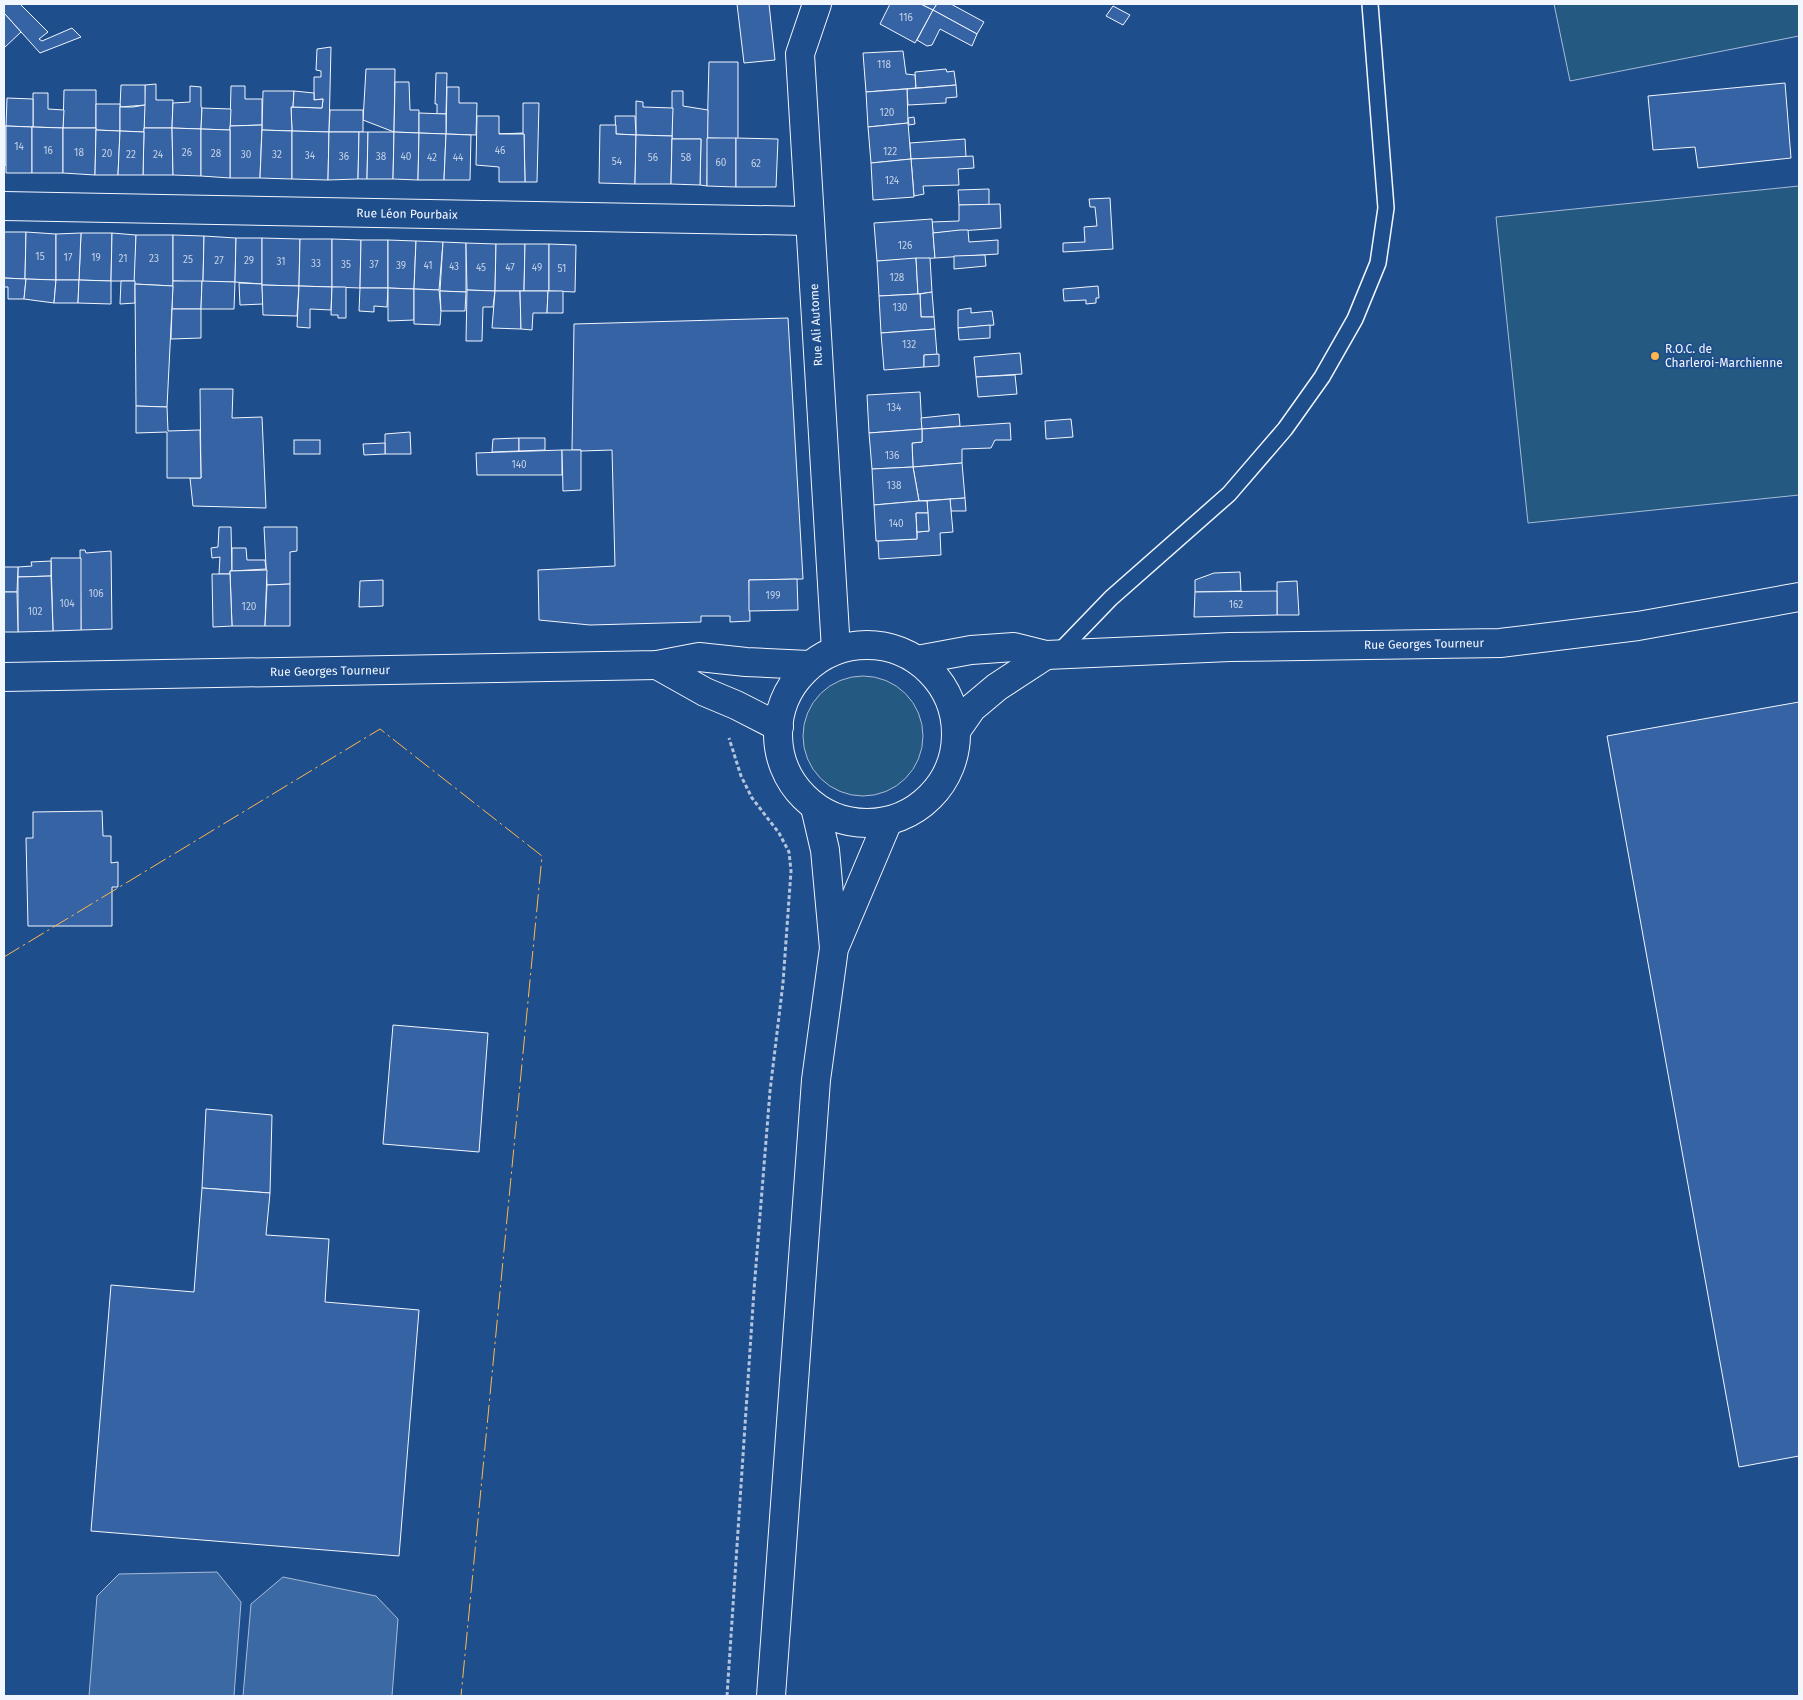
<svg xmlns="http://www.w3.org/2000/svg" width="1803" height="1700" font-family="'Fira Sans',sans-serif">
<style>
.green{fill:#245a82;stroke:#a8bbd7}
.water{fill:#3b69a3;stroke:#a8bbd7}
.building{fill:#3563a3;stroke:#f2f6ff}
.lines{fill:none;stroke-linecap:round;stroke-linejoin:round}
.lane-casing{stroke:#f2f6ff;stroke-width:18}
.street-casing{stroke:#f2f6ff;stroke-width:30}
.secondary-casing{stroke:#f2f6ff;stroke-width:30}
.path{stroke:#b3c4dc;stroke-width:3;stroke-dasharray:4 2.5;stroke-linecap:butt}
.lane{stroke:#1f4e8c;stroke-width:15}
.street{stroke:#1f4e8c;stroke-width:28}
.secondary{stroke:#1f4e8c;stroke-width:28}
.power{stroke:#ffb74d;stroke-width:1;stroke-dasharray:18 4 2.5 4;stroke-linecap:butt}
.poi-dot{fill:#ffb74d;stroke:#1f4e8c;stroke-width:2}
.labels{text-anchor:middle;stroke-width:4;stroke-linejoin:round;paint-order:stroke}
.number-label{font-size:10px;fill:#c3d1e8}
.street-label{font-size:12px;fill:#f2f6ff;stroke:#1f4e8c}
.poi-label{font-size:12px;fill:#f2f6ff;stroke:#1f4e8c;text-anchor:start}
</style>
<rect width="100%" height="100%" fill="#1f4e8c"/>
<g class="green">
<polygon points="1554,4 1799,4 1799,36 1570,81"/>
<polygon points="1799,186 1799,495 1528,523 1496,217"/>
<circle cx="863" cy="736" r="60"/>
</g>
<g class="water">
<polygon points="217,1572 241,1602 234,1696 89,1696 97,1596 119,1574"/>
<polygon points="283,1577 376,1596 398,1619 392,1696 243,1696 251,1604"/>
</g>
<g class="building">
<polygon points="4,4 20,4 48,32 39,39 42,41 72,28 81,37 40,53 4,13"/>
<polygon points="737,4 769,4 775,60 744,63"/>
<polygon points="890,4 921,4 933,10 915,43 880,24"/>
<polygon points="921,4 937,4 933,10"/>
<polygon points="937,4 951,4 984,22 977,34 933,10"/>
<polygon points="1113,6 1130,15 1123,25 1106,16"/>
<polygon points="933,10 977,34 972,46 940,29 932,45 927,46 917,40"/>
<polygon points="4,13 21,32 4,48"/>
<polygon points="331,47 329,132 292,131 291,107 322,108 323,99 314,100 314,77 321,77 321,71 316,70 317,49"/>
<polygon points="903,51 906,74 915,75 916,88 866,92 863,53"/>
<polygon points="709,62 738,62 738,139 707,138"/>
<polygon points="366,69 395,69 394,132 363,120"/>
<polygon points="946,69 947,72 954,71 956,85 916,88 915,72"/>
<polygon points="436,73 447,73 446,114 437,114 437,104 435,104"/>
<polygon points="395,82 409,82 410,110 419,110 419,133 394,132"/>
<polygon points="1785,83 1791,158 1698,168 1695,147 1653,150 1648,96"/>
<polygon points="156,84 156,100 173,100 172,128 144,128 145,85"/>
<polygon points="121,85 145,85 145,105 120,107"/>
<polygon points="956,85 957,97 946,98 946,103 908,105 907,89"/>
<polygon points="190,86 201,87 201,107 202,108 201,129 172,128 173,103 190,102"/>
<polygon points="231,86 245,86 245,99 262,99 262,125 230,126"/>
<polygon points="447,87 459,87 459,103 477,103 476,135 446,134"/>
<polygon points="907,89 908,123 868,127 866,92"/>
<polygon points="64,90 96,90 96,128 63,128"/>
<polygon points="263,91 294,91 293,107 291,107 292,131 262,130"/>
<polygon points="294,91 314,93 314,100 323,99 322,108 293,107"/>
<polygon points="672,91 683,91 683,106 708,110 707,186 700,185 701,139 672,139"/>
<polygon points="33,93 48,93 48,109 64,110 63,128 33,127"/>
<polygon points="7,98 33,99 33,127 6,126"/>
<polygon points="636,101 643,102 643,107 673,108 672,136 636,135"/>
<polygon points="523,103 539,103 537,182 525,182 524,134 499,134 523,133"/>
<polygon points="96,104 120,104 120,131 96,130"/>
<polygon points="145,105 144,132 120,131 120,107 133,107"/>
<polygon points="202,108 231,109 230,130 201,129"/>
<polygon points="330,110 363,110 363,132 329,132"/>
<polygon points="419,113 446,114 446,134 419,133"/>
<polygon points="477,116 499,116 499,134 524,134 525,182 499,182 499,167 476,165"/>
<polygon points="615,116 635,116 636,135 616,134"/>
<polygon points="914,117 915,124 909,125 908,118"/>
<polygon points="908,123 911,159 871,163 868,127"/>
<polygon points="262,125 260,178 230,178 230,126"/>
<polygon points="600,125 616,125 616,134 636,135 635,184 599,183"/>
<rect x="4" y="126" width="2" height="39"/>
<polygon points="6,126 32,127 32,173 6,173"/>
<polygon points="32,127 63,128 63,173 32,173"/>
<polygon points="63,128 96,128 95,175 63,173"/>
<polygon points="144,128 172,128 173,175 143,175"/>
<polygon points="172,128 201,129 201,176 173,175"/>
<polygon points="201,129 230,130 230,178 201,176"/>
<polygon points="96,130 120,131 118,175 95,175"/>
<polygon points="262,130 292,131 292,179 260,178"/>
<polygon points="120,131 144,132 143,175 118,175"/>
<polygon points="292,131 329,132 328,180 292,179"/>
<polygon points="329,132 359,132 358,179 328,180"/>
<polygon points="359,132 368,132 367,179 358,179"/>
<polygon points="368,132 394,132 393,179 367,179"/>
<polygon points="394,132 419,133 418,180 393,179"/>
<polygon points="419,133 446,134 444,180 418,180"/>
<polygon points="446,134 471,135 470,180 444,180"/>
<polygon points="636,135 672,136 671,184 635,184"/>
<polygon points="707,138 736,138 736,187 707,186"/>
<polygon points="736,138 778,139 776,187 736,187"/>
<polygon points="672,139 701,139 700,185 671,184"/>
<polygon points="965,139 966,157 911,159 910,143"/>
<polygon points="973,156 974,168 958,169 959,185 923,186 924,194 914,196 911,159"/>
<polygon points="911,159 914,197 873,200 871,163"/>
<polygon points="989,189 989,205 959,205 958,190"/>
<polygon points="1110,198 1113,249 1063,252 1063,243 1085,242 1084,227 1097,226 1095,207 1090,207 1089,199"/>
<polygon points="1000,204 1001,228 933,233 932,222 959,221 959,205"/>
<polygon points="932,219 935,258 877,261 874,223"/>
<polygon points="960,230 968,230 969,242 998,240 998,254 935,258 933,233"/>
<polygon points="4,232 26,232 25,279 4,278"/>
<polygon points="26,232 56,234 56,280 25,279"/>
<polygon points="81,233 112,233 111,281 79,280"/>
<polygon points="81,233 79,280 56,280 56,234"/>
<polygon points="112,233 136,235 135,281 111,281"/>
<polygon points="136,235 173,235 173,286 134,284"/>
<polygon points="173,235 204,236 203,282 173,281"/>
<polygon points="204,236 236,238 235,282 203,282"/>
<polygon points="236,238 262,238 262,284 235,282"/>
<polygon points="262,238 300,239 299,286 262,285"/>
<polygon points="300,239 332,239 332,287 299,286"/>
<polygon points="332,239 361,240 360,288 332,287"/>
<polygon points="361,240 388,240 388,288 360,288"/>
<polygon points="388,240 416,241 414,289 388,288"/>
<polygon points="416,241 443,242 439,290 414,289"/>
<polygon points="443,242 466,243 466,292 440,291"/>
<polygon points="466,243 496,244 495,291 467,290"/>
<polygon points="496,244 525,244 524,291 495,291"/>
<polygon points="525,244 549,244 549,291 524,291"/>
<polygon points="549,244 576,245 575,292 549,291"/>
<polygon points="985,255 986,266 954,269 954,256"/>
<polygon points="916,258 918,294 879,296 877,261"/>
<polygon points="916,258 930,258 932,292 918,294"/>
<polygon points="4,278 26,279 24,299 8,299 8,287 4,287"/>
<polygon points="26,279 56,280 54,303 24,299"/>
<polygon points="56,280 79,280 78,303 54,303"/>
<polygon points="79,280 111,281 111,304 78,303"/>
<polygon points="121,281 135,281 135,303 120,304"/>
<polygon points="173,281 202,281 201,309 172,309"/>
<polygon points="202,281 235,282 234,309 201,309"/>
<polygon points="239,283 262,284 263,304 240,305"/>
<polygon points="135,284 173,286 167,407 136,406"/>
<polygon points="262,285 299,286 297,316 263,315"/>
<polygon points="299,286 332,287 331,310 310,309 310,328 297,327"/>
<polygon points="1098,286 1099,298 1096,298 1096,303 1086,304 1086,300 1064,301 1063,289"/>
<polygon points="332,287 346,287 346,318 338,318 338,315 331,315"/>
<polygon points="360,288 388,288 387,307 374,306 374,312 359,311"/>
<polygon points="388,288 414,289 414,320 388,321"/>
<polygon points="414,289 439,290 441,311 440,325 414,324"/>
<polygon points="467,290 495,291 493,307 483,307 482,341 466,341"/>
<polygon points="440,291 466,292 465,311 441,311"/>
<polygon points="495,291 520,291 521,329 492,328"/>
<polygon points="520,291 548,291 547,313 533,313 532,330 521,329"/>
<polygon points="548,291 563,291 563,313 547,313"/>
<polygon points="932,292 934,317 921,317 920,294"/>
<polygon points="918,294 920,294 921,317 934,317 935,329 881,333 879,296"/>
<polygon points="971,308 971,313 992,311 994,325 958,328 958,310"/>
<polygon points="172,309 201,309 201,338 171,339"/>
<polygon points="788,318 803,579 749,580 750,621 730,622 730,616 701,616 701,622 590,625 539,620 538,570 615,566 612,450 581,451 581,450 572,450 574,324"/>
<polygon points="990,325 990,338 959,340 958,328"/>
<polygon points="935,329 937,355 924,355 924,367 884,370 881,333"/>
<polygon points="1020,353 1022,374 976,377 974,357"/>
<polygon points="939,354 939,366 924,367 924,355"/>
<polygon points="1015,375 1017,394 978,397 976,377"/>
<polygon points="200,389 233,389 232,418 262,417 266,508 193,506 190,478 201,478"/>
<polygon points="920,392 922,429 869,433 867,395"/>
<polygon points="136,406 167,407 168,431 200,430 201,478 167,478 167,432 136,433"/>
<polygon points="959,414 960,426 922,429 921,418"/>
<polygon points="1071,419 1073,437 1046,439 1045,421"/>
<polygon points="1010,423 1011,440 995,440 991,448 962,449 962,463 913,467 912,443 922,442 922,429"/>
<polygon points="922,429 922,442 912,443 913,467 872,469 869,433"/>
<polygon points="410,432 411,454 385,454 385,434"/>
<polygon points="519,438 519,451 492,452 493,439"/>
<polygon points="519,438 545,438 545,450 519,451"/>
<rect x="294" y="440" width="26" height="14"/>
<polygon points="385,443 385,454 364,455 363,444"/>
<polygon points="562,450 562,475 477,475 476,453"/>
<polygon points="562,450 581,450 581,490 563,491"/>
<polygon points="962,463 965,498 919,501 913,467"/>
<polygon points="913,467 919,501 874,505 872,469"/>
<polygon points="965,498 966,511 951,511 950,499"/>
<polygon points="950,499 953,532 940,533 941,555 879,559 878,541 917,539 917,532 929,531 927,501"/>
<polygon points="919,501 927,501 928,513 916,513 917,539 876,541 874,505"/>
<polygon points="916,513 928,513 929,531 917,532"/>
<polygon points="219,527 231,527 232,571 230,571 230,574 219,574 220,557 212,558 211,548 218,547"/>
<polygon points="264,527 297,527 297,551 290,552 290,584 267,585"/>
<polygon points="232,548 246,548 247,560 265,560 266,569 232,571"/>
<polygon points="80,550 85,550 86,553 111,551 112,629 81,630"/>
<polygon points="51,558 81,558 81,630 53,631"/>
<polygon points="51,561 51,576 18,577 18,567 32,566 31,562"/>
<polygon points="4,567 18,567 17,592 4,592"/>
<polygon points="267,570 265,626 232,626 230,571"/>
<polygon points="1240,572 1241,591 1195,592 1195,580 1214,573"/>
<polygon points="212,574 230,574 232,626 213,627"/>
<polygon points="51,576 53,631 18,632 18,577"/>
<polygon points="797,579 798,610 749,611 749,580"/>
<polygon points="383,580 383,606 359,607 360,581"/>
<polygon points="1297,581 1299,615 1277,615 1277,582"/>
<polygon points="290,584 290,626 265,626 267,585"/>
<polygon points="1277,591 1277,615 1194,617 1195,592"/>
<polygon points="4,592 17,592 18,632 4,632"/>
<polygon points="1799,702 1799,1456 1739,1467 1607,736"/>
<polygon points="102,811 103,836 111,836 111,863 118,862 118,887 112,887 112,926 28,926 26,838 33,838 33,812"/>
<polygon points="393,1025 488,1033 479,1152 383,1144"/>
<polygon points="206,1109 272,1115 270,1193 202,1188"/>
<polygon points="202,1188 270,1193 266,1235 329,1239 325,1302 419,1310 399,1556 91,1531 111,1285 194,1292"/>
</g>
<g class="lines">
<defs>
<polyline id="lane" points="1057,654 1111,598 1229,494 1285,429 1322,377 1355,319 1378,263 1386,208 1370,4"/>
<g id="street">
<polyline points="4,206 810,221"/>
<polyline points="917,660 971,650 1014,647 1046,655 1230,647 1500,643 1638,626 1799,597"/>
<polyline points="956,731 972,708 997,687 1046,655"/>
</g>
<g id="secondary">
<polyline points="817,4 800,54 836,650"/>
<circle cx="867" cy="734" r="89"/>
<polyline points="657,665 705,692 736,705 779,727"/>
<polyline points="4,677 657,665 699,657 746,662 809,665"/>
<polyline points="836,944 888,821"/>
<polyline points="771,1696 816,1080 834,948 825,850 815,807"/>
</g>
</defs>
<use href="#lane" class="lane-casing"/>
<use href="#street" class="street-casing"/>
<use href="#secondary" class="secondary-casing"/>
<polyline class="path" points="727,1696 754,1290 770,1091 783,983 791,871 789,852 779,833 752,798 741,776 729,738"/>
<use href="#lane" class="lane"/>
<use href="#street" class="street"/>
<use href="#secondary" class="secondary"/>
<polyline class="power" points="4,957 380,729 542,856 461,1696"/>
</g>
<circle class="poi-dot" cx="1655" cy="356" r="5"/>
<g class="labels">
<g class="number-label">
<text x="906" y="21">116</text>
<text x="884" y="68">118</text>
<text x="887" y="116">120</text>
<text x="19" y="150">14</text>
<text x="48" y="154">16</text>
<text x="500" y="154">46</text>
<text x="890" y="155">122</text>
<text x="79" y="156">18</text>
<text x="187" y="156">26</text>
<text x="107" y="157">20</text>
<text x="216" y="157">28</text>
<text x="131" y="158">22</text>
<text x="158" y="158">24</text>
<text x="246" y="158">30</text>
<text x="277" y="158">32</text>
<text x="310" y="159">34</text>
<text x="344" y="160">36</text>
<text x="381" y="160">38</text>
<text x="406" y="160">40</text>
<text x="432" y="161">42</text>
<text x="458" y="161">44</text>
<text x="653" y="161">56</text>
<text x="686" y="161">58</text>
<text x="617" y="165">54</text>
<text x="721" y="166">60</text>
<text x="756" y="167">62</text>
<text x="892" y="184">124</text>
<text x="905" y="249">126</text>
<text x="40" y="260">15</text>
<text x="68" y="261">17</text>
<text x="96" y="261">19</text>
<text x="123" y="262">21</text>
<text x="154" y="262">23</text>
<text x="188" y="263">25</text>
<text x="219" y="264">27</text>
<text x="249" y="264">29</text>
<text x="281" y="265">31</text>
<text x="316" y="267">33</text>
<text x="346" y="268">35</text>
<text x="374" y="268">37</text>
<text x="401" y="269">39</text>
<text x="428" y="269">41</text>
<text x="454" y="270">43</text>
<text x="481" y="271">45</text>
<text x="510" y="271">47</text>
<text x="537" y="271">49</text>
<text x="562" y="272">51</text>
<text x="897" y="281">128</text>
<text x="900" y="311">130</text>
<text x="909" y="348">132</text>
<text x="894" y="411">134</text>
<text x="892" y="459">136</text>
<text x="519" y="468">140</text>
<text x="894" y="489">138</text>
<text x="896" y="527">140</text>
<text x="96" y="597">106</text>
<text x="773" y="599">199</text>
<text x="67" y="607">104</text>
<text x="1236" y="608">162</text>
<text x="249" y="610">120</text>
<text x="35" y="615">102</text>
</g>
<g class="street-label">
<text transform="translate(407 214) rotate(1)" y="4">Rue Léon Pourbaix</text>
<text transform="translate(816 325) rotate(-93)" y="4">Rue Ali Autome</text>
<text transform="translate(1424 644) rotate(-1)" y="4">Rue Georges Tourneur</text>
<text transform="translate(330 671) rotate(-1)" y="4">Rue Georges Tourneur</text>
</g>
<g class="poi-label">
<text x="1665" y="353">R.O.C. de<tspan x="1665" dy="14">Charleroi-Marchienne</tspan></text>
</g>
</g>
<rect width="1803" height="1700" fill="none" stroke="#f2f6ff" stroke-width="10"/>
</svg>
